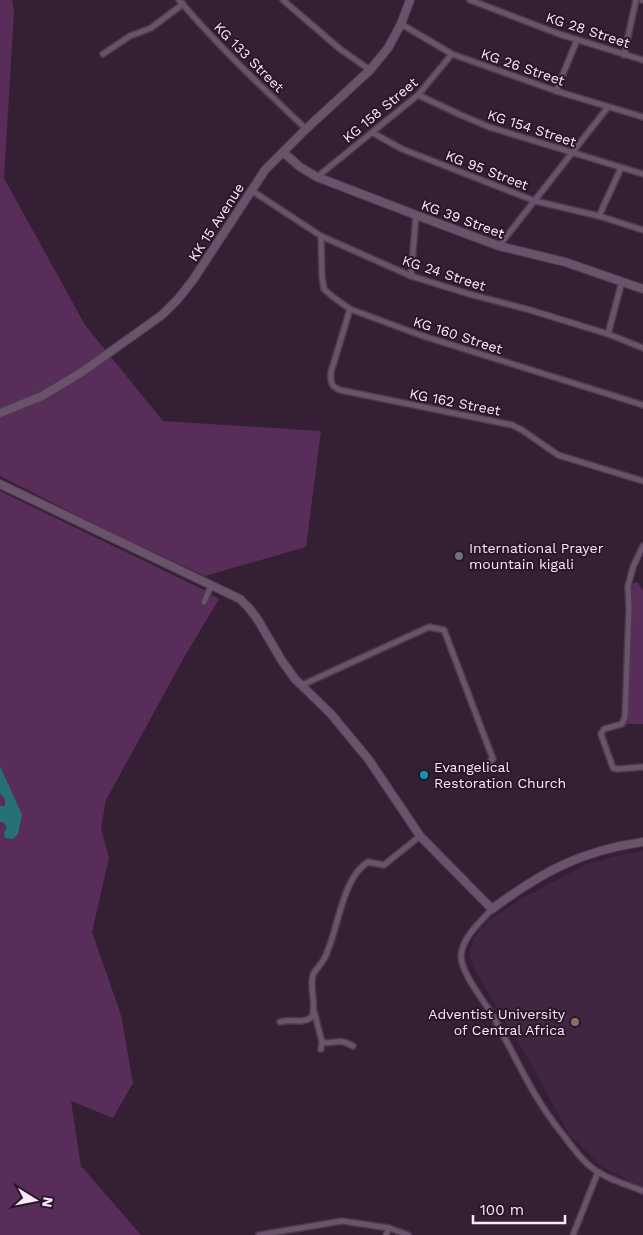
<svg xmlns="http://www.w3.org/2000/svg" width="643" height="1235" font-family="'Work Sans',sans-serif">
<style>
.built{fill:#402641}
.green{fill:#582d5a}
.water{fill:#257174}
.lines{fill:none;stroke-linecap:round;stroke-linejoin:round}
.street-casing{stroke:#4b3a4c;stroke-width:8}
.secondary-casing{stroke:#4b3a4c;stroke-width:10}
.street{stroke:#69526a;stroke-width:5}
.secondary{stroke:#69526a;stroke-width:8}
.worship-dot{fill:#6b7280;stroke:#2a162b;stroke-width:2}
.culture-dot{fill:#0f9aa8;stroke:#2a162b;stroke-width:2}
.education-dot{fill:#8d6e63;stroke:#2a162b;stroke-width:2}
.labels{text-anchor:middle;stroke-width:4;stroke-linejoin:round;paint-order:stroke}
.street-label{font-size:14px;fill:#f7e9f7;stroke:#2a162b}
.poi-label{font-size:14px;fill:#f7e9f7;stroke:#2a162b;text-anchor:start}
</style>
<rect width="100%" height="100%" fill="#341f35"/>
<polygon class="built" points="643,851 643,1187 602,1167 569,1134 526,1055 475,971 469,955 474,938 481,929 490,920 521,899 585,865 616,856"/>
<g class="green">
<polygon points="0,0 12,0 14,12 4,178 85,325 163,421 321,431 306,547 205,576 104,529 0,476"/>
<polygon points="0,491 204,590 219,599 186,654 106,800 101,828 109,858 92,932 121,1015 133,1083 113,1118 71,1101 81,1166 141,1235 0,1235"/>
<polygon points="637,582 643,590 643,724 622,724 625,717 628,586"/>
</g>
<polygon class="water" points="0,766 22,815 18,834 13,839 5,838 4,833 7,827 3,822 0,822 0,806 5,806 5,799 0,793"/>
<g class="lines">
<defs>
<g id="street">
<path d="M 179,0 C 218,46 262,87 306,129"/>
<polyline points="283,0 340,49 370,70"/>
<polyline points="470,0 559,34 643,60"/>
<polyline points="642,0 643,0"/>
<polyline points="401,24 452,54 556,91 643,117"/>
<polyline points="103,54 130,36 151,28 183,4"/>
<polyline points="624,55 636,0"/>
<polyline points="556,91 577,40"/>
<polyline points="418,95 461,115 489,127 643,174"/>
<polyline points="373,133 402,149 535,201 599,216 643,230"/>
<polyline points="317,177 418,95 452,54"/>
<polyline points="251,190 321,236 411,276 469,294 530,310 608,334 643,348"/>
<polyline points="599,216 621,168"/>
<polyline points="321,236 322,277 324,289 333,297 350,309 420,335 643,405"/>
<polyline points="499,246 608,107"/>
<polyline points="411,276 416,215"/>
<path d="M 350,309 L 331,372 C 330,382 331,386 340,390 L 512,425 L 522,430 L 558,455 L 643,481"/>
<polyline points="608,334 622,281"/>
<polyline points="643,546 633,567 628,586 629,608 625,717 622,724 604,729 601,734 613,768 618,769 643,767"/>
<polyline points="204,602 211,586"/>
<polyline points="302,685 429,627 444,630 493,759 482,768"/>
<path d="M 492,909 C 480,922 462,938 461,956 C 461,973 484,1001 493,1016 C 517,1059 532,1097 564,1136 C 572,1147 581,1159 591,1167 C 606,1179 626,1184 643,1191"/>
<path d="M 314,1011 L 322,1042 C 334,1045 338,1037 353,1046"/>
<path d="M 280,1022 C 291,1018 301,1025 312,1017 C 317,1004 309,989 313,975 C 315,969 321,965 324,959 C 338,934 341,878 368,862 L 384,865 L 420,836"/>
<polyline points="321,1049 322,1042"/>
<polyline points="259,1235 342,1221 389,1228 408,1235"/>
<polyline points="386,1235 389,1228"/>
<polyline points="573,1235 598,1172"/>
</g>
<g id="secondary">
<polyline points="283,152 300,167 317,177 416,215 499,246 565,262 643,289"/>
<polyline points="0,413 42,396 82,372 162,315 178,299 193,280 265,170 306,129 370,70 388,48 401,24 410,0"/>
<path d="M 0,484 L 240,599 L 249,608 L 258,620 L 282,661 L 295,679 L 331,714 L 369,760 L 420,836 L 492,909 C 542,872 580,851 643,842"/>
</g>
</defs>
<use href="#street" class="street-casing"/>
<use href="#secondary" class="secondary-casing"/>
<use href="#street" class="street"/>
<use href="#secondary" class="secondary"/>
</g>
<circle class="worship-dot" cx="459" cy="556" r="5"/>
<circle class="culture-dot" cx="424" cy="775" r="5"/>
<circle class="education-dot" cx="575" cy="1022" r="5"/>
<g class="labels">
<g class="street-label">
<text transform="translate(588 30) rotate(18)" y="5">KG 28 Street</text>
<text transform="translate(249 57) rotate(45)" y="5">KG 133 Street</text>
<text transform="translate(523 67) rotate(19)" y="5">KG 26 Street</text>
<text transform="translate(380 110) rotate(-40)" y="5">KG 158 Street</text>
<text transform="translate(532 128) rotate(18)" y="5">KG 154 Street</text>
<text transform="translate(487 170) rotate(21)" y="5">KG 95 Street</text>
<text transform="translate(463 219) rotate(20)" y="5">KG 39 Street</text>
<text transform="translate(216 222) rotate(-57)" y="5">KK 15 Avenue</text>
<text transform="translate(444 273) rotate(18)" y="5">KG 24 Street</text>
<text transform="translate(458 335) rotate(18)" y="5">KG 160 Street</text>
<text transform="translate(455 402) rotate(11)" y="5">KG 162 Street</text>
</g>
<g class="poi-label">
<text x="469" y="553">International Prayer<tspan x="469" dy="16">mountain kigali</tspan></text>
<text x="434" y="772">Evangelical<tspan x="434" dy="16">Restoration Church</tspan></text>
<text x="565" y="1019" text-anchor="end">Adventist University<tspan x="565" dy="16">of Central Africa</tspan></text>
</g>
</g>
<g transform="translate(35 1200) rotate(100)" stroke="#2a162b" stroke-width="4" paint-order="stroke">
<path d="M0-4L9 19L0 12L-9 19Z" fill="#f7e9f7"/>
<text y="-8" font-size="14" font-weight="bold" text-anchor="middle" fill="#f7e9f7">N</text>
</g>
<path d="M473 1215v8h92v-8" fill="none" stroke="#f7e9f7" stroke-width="2.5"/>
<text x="480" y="1215" font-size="15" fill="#f7e9f7" stroke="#2a162b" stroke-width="4" paint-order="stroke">100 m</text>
</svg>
